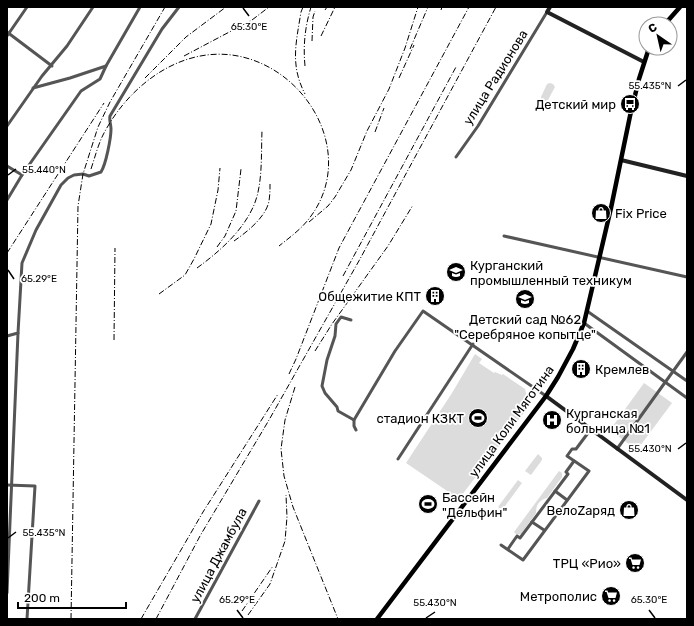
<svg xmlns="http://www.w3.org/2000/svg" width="694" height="626" font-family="Rubik,sans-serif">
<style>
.park{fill:#dcdcdc}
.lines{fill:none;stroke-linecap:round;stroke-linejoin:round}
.street{stroke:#555;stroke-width:3}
.secondary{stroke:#222;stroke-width:4}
.primary{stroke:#000;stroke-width:4.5}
.rail{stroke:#000;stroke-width:1;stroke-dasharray:6 2 1 2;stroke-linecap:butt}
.ticks{fill:none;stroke:#000;stroke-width:1.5}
.labels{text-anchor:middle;stroke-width:3.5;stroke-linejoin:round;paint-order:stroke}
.street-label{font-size:13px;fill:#000;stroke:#fff}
.poi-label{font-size:13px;fill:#000;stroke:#fff;text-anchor:end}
.ticks-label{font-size:10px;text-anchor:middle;fill:#000;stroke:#fff;stroke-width:3.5;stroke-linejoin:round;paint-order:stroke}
</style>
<rect width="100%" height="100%" fill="#fff"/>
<g class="park">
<polygon points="550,83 553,84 555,87 548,100 543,102 541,99 541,97 547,84"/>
<polygon points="475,354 482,359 479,363 494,373 495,372 502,375 503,374 525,389 529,406 459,499 406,463 452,393"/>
<polygon points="644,383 672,403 637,450 610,430"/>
<polygon points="538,454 542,458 542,460 531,475 525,471"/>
<path d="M 559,471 L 562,473 L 562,477 L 547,498 C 539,500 536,505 536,513 L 521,534 L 517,535 L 514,532 Z"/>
<polygon points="518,480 522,483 502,510 498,507"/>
</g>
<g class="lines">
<g class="street">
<polyline points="7,32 52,66"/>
<polyline points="7,36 27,7"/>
<polyline points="33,88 70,78 106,66"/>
<polyline points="7,126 42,76 67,46 93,7"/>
<polyline points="456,157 478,126 547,12"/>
<polyline points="7,166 22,175"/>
<polyline points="7,200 22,175 81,91 100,79 106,66 140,7"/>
<polyline points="504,236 687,277"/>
<polyline points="587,311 687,381"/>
<polyline points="351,320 341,317 336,324 335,336 327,360 322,386 325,393 337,407 338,411 354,420"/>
<polyline points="584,323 687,398"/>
<path d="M 7,336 L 18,333 L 22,263 L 36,230 L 61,185 L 68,178 L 74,175 L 83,174 L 89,176 L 101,172 C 106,164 111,138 111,129 C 111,124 109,121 110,116 L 162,29 L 179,7"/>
<polyline points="356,430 354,426 354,420 395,351 423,311 546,396"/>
<polyline points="617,449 687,352"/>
<polyline points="398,459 473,344"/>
<polyline points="7,485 35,486 27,619"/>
<polyline points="555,491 567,500"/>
<polyline points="532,522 544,530"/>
<polyline points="501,545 523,560 589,471 567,456 572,449 576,449 591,429"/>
<polyline points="508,549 517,536 520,538 568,474 566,472 574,461"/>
<polyline points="7,593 18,333"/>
<polyline points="195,619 259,501"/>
</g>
<g class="secondary">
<polyline points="550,7 547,12 644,62"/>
<polyline points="621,160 687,176"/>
<polyline points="546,396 687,500"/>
</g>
<g class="primary">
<polyline points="665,24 680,7"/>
<polyline points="377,619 546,396 558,377 573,349 584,323 611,208 630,116 639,79 649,48"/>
</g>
<g class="rail">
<polyline points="206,7 207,7"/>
<path d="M 303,7 L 301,12 C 296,43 290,65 305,94"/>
<polyline points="325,10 327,7"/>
<polyline points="441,10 442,7"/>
<polyline points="321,36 335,7"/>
<polyline points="312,41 313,17 315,11"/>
<polyline points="410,49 428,7"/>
<polyline points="184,56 252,20 269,7"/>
<path d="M 305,66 C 303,45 305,27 311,7"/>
<polyline points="145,78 186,37 226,7"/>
<polyline points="399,78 414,45"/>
<polyline points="375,132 384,108"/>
<path d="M 91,169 C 95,157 98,145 103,135 C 128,86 181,45 238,56 C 310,70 358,158 308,220 C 300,230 289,238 279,246"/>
<polyline points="309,222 328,206 335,197 351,170 367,131 389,89 405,48 418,7"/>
<path d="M 234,241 C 247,232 266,217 269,201 C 270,195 270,190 270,184"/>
<polyline points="217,247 225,236 236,211 241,169"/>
<polyline points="7,253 104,103"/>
<path d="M 197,268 C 219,252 243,231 254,205 C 263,184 261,153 262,131"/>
<polyline points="343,276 456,67"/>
<polyline points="159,294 185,275 194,259 211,224 218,190 220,168"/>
<polyline points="114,340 115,248"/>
<polyline points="315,351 332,324 388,246 413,205"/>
<polyline points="289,374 296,359 339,248 469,7"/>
<polyline points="295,387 285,420 281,449 284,476 293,507 338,619"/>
<polyline points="242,611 273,566"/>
<polyline points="248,615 270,584 285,541 287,517 286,495"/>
<polyline points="71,619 78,206 83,174 98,127 110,102 165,7"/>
<polyline points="141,619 203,512 278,394"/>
<polyline points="156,619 200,536 269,420 360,259 496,7"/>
</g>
</g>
<path class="ticks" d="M 243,8 L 249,16M 678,86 L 686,80M 8,175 L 16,169M 8,270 L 14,279M 678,449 L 686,443M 8,538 L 16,532M 237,610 L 243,618M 649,610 L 655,618M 426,618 L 435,612"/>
<defs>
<symbol id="bus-disc" viewBox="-11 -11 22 22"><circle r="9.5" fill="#000" stroke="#fff"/><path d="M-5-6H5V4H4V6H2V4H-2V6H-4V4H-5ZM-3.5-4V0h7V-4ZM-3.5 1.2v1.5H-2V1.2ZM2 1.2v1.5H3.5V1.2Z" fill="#fff"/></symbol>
<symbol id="shop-disc" viewBox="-11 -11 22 22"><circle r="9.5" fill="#000" stroke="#fff"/><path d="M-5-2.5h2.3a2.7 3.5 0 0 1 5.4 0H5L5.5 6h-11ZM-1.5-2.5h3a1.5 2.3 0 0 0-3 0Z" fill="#fff"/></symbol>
<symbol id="university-disc" viewBox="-11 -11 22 22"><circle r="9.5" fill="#000" stroke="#fff"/><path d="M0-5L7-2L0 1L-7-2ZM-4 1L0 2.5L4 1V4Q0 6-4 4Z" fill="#fff"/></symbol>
<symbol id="building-disc" viewBox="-11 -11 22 22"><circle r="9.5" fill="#000" stroke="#fff"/><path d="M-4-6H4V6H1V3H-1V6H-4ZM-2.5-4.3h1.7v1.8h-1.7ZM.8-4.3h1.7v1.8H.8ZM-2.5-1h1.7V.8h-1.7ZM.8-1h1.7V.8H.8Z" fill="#fff"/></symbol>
<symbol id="school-disc" viewBox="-11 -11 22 22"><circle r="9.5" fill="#000" stroke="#fff"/><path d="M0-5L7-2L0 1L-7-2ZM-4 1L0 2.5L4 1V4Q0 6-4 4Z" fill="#fff"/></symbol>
<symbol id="stadium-disc" viewBox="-11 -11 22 22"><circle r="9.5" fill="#000" stroke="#fff"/><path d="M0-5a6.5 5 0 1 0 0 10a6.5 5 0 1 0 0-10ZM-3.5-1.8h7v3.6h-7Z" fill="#fff"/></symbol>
<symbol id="hospital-disc" viewBox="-11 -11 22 22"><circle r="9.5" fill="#000" stroke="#fff"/><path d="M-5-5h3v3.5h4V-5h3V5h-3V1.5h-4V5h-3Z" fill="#fff"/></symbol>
<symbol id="supermarket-disc" viewBox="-11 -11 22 22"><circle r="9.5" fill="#000" stroke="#fff"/><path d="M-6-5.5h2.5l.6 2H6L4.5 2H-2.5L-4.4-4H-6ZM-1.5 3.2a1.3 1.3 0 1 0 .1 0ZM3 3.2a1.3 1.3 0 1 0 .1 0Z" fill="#fff"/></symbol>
</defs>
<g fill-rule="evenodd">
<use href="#bus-disc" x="619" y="93" width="22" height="22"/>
<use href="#shop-disc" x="590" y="202" width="22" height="22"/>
<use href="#university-disc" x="445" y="261" width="22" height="22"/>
<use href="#building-disc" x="424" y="285" width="22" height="22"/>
<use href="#school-disc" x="514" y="288" width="22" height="22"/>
<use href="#building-disc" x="570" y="358" width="22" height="22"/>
<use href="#stadium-disc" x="467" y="407" width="22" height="22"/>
<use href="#hospital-disc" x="541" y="409" width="22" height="22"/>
<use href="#stadium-disc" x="417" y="493" width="22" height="22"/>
<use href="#shop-disc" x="618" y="499" width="22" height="22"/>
<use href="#supermarket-disc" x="624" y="552" width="22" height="22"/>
<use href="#supermarket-disc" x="600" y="585" width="22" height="22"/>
</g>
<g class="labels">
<g class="street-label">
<text transform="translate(495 77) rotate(-58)" y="5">улица Радионова</text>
<text transform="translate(511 421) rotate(-54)" y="5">улица Коли Мяготина</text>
<text transform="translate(218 555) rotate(-62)" y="5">улица Джамбула</text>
</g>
<g class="poi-label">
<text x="616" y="109">Детский мир</text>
<text x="615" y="218" text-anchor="start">Fix Price</text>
<text x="470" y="270" text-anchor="start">Курганский<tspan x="470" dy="15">промышленный техникум</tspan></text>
<text x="421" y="301">Общежитие КПТ</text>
<text x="525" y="324" text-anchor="middle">Детский сад №62<tspan x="525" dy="15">"Серебряное копытце"</tspan></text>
<text x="595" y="374" text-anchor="start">Кремлев</text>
<text x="566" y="418" text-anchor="start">Курганская<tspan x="566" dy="15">больница №1</tspan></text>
<text x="464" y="423">стадион КЗКТ</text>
<text x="442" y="502" text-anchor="start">Бассейн<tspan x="442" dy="15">"Дельфин"</tspan></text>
<text x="615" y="515">ВелоZаряд</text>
<text x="621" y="568">ТРЦ «Рио»</text>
<text x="597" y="601">Метрополис</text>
</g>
</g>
<g class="ticks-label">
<text x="249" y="30">65.30°E</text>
<text x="650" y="89">55.435°N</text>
<text x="44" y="173">55.440°N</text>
<text x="39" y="282">65.29°E</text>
<text x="650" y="452">55.430°N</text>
<text x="44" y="536">55.435°N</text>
<text x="237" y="603">65.29°E</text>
<text x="649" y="603">65.30°E</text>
<text x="435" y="606">55.430°N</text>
</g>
<rect width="694" height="626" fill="none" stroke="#000000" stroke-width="16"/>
<g transform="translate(658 36) rotate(326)"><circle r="19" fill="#ffffff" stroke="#999999"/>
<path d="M0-3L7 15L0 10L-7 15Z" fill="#000000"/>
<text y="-6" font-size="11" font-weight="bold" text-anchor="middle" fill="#000000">С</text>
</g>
<path d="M18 602v6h108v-6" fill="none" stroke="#000000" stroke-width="2"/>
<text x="24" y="602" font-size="12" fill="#000000" stroke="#ffffff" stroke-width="3" paint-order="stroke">200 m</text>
</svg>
